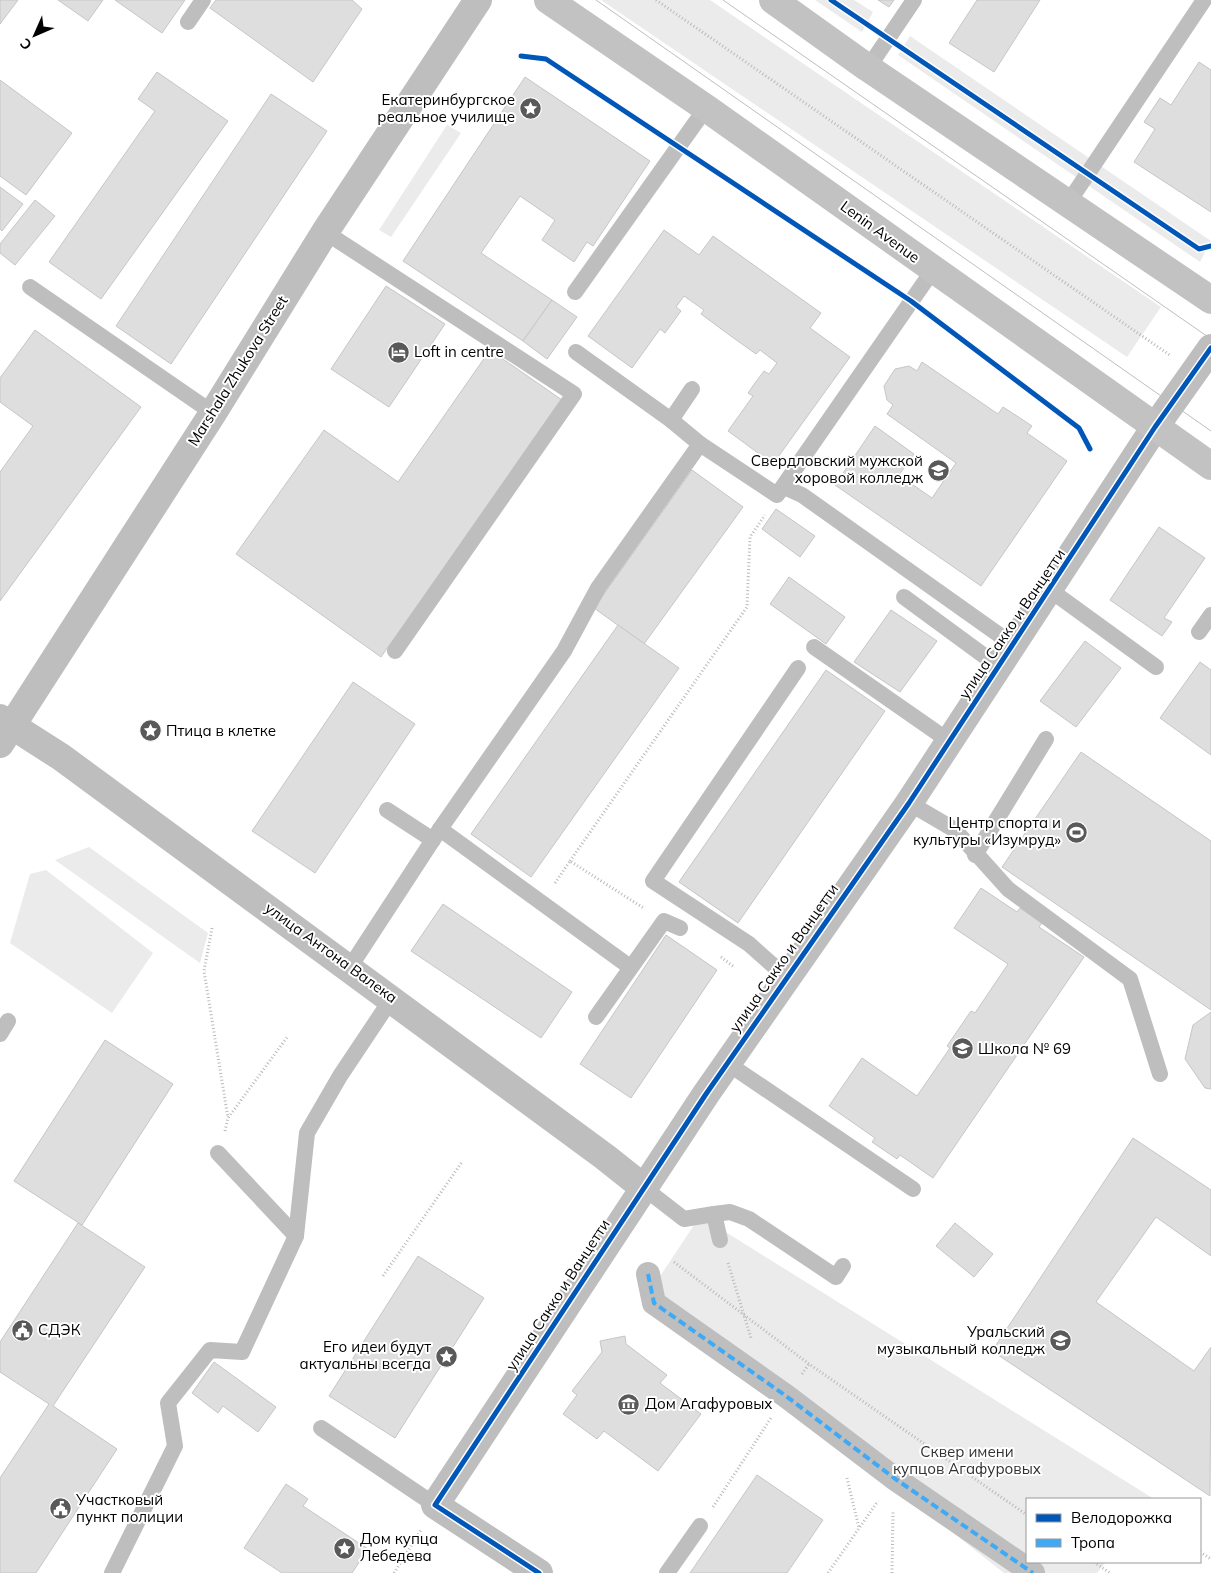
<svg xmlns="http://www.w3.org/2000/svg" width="1211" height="1573" font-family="Mulish,sans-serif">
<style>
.green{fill:#ebebeb}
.building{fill:#dedede;stroke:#c6c6c6}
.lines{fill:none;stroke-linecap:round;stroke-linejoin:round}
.path{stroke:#b9b9b9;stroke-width:3;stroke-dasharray:1 2.5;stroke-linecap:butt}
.service{stroke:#bebebe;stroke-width:16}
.pedestrian{stroke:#bebebe;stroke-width:24}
.minor{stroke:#bebebe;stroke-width:28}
.tertiary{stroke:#bebebe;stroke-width:28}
.secondary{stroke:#c2c2c2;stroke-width:28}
.tram{stroke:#bebebe;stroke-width:1}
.quiet{stroke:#3fa9f5;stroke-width:4;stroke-dasharray:8 4;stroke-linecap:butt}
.cycleway-casing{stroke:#fff;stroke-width:8}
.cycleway{stroke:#0057b8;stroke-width:5}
.labels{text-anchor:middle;stroke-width:4;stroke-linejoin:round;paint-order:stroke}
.poi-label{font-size:15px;fill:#000;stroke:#fff;text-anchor:start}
.street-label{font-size:15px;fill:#000;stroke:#fff}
.park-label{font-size:15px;fill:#313131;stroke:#fff}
</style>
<rect width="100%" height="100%" fill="#fff"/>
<g class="green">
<polygon points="601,0 710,0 1161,307 1127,357"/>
<polygon points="815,0 854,0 873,12 862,32"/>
<polygon points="910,36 1211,241 1200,262 898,55"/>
<polygon points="447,125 461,133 391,237 379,230"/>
<polygon points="89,847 208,933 200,963 55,860"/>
<polygon points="46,870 153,953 112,1013 10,943 30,874"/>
<polygon points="700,1216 1154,1499 1027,1499 1027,1562 1106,1562 1097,1573 1004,1573 649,1293"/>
</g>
<g class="building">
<polygon points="0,0 18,0 0,24"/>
<polygon points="58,0 103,0 88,21"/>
<polygon points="115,0 185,0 162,33"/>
<polygon points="216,0 352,0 362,9 313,82 210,8"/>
<polygon points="878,0 894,0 889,7"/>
<polygon points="977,0 1040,0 994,72 949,43"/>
<polygon points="1199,62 1211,70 1211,212 1134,162 1155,129 1144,122 1160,98 1171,105"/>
<polygon points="157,72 228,121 101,299 49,262 155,111 138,99"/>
<polygon points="525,77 650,161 593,246 587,242 574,262 542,240 555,220 520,196 481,253 552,300 523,341 403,261"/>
<polygon points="0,80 72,133 26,195 0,176"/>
<polygon points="271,94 327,131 171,364 116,326"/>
<polygon points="0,187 23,204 2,231 0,229"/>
<polygon points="35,200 55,216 15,265 0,253 0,244"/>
<polygon points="664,230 699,255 713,236 821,313 810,328 850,357 773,464 728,431 753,396 748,393 755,383 764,371 769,374 777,363 760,350 756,354 728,334 701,314 704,310 684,296 676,307 681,311 665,333 660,329 632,368 588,336"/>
<polygon points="386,286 445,324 389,407 331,369"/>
<polygon points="552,300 577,317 547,359 523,341"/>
<polygon points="35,330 141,407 0,601 0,472 33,426 0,402 0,378"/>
<polygon points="490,350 562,400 381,657 236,554 324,430 398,482"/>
<polygon points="922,362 998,414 1003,407 1017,416 1032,426 1027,433 1067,461 981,586 835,485 875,426 914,454 899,475 932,498 956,463 887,414 893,405 887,400 884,386 895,369 909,366 917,371"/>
<polygon points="692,470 743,507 644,644 594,608"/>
<polygon points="776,509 815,536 800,557 762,529"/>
<polygon points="1159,527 1205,558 1164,618 1172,622 1162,636 1110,600"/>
<polygon points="789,577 845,617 826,644 770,604"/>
<polygon points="891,610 937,641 900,692 854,662"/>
<polygon points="618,625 679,668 531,877 471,834"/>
<polygon points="1085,641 1121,668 1076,727 1040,701"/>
<polygon points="1200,662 1211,670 1211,755 1160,718"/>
<polygon points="826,670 885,711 738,923 679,882"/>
<polygon points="353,682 415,724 315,873 252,831"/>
<polygon points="1081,752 1211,841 1211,1010 1002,867"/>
<polygon points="981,888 1017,912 1020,908 1042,923 1039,927 1084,957 933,1178 900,1155 897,1159 872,1142 875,1138 829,1106 862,1058 917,1096 950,1048 947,1046 971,1011 975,1013 1008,964 954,928"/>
<polygon points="443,904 572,992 541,1038 411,951"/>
<polygon points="666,935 717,970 631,1098 580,1064"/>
<polygon points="1211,1012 1211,1089 1205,1088 1185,1059 1193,1025"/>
<polygon points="105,1040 173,1084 82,1225 14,1181"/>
<polygon points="1133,1138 1211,1190 1211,1256 1156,1217 1096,1302 1194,1371 1211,1347 1210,1496 992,1351"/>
<polygon points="78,1223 145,1267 53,1406 117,1449 36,1573 0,1573 0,1478 49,1404 0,1372 0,1342"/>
<polygon points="955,1223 993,1254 974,1277 936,1246"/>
<polygon points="418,1256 484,1298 395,1438 329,1396"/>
<polygon points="625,1336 626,1344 667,1375 660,1383 701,1414 658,1471 604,1431 597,1439 563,1414 577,1395 572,1391 602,1352 600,1341"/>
<polygon points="214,1362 276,1407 258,1432 223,1406 218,1413 192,1393"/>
<polygon points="757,1475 823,1520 787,1573 690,1573"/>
<polygon points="286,1484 308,1499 303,1506 368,1549 352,1573 282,1573 244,1548"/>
</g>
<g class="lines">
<g class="path">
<polyline points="656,0 1171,356"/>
<polyline points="570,861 747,607 750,537 765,515"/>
<polyline points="555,883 570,861 645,909"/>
<polyline points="212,928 204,971 228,1118"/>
<polyline points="721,957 734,967"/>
<polyline points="225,1131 228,1118 288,1036"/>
<polyline points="674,1262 809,1364 1027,1515"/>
<polyline points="728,1263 751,1338"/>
<polyline points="383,1276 462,1162"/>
<polyline points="802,1374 809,1364"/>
<polyline points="847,1478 859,1528"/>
<polyline points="713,1507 771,1418"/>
<polyline points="1200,1552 1211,1559"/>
<polyline points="1094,1562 1110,1573"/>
<polyline points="394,1573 421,1530"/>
<polyline points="828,1573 878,1501"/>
<polyline points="892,1573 893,1511"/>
</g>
<g class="service">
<polyline points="188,22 203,0"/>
<polyline points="868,68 914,0"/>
<polyline points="1068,203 1204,0"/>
<polyline points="325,232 574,394 395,651"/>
<polyline points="30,287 213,413"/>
<polyline points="575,292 706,108"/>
<polyline points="576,352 671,420"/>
<polyline points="692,389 671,420 700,444"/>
<polyline points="784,487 802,495 1012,644"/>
<polyline points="1050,590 1156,667"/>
<polyline points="904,597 998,666"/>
<polyline points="1199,632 1211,615"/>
<polyline points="814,647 949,741"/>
<polyline points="909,803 955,830 1008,889 1130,979 1160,1074"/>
<polyline points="387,810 433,840"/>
<polyline points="440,829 630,967"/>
<polyline points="975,855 1046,739"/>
<polyline points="350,967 440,829 564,651 598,588 700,444 777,495 933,270"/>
<polyline points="786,977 749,944 653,881 798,668"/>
<polyline points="596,1017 664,921 680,928"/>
<polyline points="0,1034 8,1021"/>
<polyline points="727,1063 913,1189"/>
<polyline points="218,1153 296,1236"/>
<polyline points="644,1188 684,1219 714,1214 720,1240"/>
<polyline points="714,1214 730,1212 749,1219 836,1277 843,1266"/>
<polyline points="321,1428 435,1505"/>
<polyline points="112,1573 175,1446 168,1403 210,1350 242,1352 296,1236 307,1133 340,1076 392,998"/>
<polyline points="667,1573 700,1526"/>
</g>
<polyline class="pedestrian" points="648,1274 654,1303 786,1396 894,1478 1033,1573"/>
<g class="minor">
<polyline points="0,718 61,757 605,1157 644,1188"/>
<polyline points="539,1573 435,1505 706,1094 909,803 1155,427"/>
</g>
<g class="tertiary">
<polyline points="1155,427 1211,348"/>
<polyline points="0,744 213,413 325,232 478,0"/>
</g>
<g class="secondary">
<polyline points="548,0 706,108 1211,466"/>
<polyline points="773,0 868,68 1211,300"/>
</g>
<g class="tram">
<polyline points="596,0 1211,431"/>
<polyline points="723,0 1211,339"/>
</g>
<polyline class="quiet" points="648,1274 654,1303 786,1396 894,1478 1033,1573"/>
<defs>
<g id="cycleway">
<polyline points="831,0 1199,249 1211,246"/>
<polyline points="521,56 546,59 911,301 1079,428 1090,449"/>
<polyline points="539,1573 435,1505 706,1094 909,803 1155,427 1211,348"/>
</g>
</defs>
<use href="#cycleway" class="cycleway-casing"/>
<use href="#cycleway" class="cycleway"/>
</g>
<defs>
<symbol id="sight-disc" viewBox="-11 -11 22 22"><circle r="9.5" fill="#595959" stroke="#fff"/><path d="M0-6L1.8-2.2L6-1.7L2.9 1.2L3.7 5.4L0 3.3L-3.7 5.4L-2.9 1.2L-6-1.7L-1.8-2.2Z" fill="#fff"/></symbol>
<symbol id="hotel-disc" viewBox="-11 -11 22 22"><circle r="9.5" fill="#595959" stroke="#fff"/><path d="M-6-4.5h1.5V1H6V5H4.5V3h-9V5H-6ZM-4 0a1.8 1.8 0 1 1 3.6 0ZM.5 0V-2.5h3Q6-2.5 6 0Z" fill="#fff"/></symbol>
<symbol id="university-disc" viewBox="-11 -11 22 22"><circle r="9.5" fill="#595959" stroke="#fff"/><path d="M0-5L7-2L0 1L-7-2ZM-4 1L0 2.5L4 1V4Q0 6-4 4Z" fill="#fff"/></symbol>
<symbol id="stadium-disc" viewBox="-11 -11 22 22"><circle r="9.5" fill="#595959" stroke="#fff"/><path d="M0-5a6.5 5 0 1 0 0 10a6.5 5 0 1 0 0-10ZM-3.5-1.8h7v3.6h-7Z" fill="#fff"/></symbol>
<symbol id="school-disc" viewBox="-11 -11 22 22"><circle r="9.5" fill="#595959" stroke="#fff"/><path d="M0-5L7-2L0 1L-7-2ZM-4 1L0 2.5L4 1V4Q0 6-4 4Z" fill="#fff"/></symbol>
<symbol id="civic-disc" viewBox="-11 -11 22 22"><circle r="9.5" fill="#595959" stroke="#fff"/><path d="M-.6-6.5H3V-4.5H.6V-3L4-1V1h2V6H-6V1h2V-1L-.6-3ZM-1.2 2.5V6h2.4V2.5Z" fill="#fff"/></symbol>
<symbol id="museum-disc" viewBox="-11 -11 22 22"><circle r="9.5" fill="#595959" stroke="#fff"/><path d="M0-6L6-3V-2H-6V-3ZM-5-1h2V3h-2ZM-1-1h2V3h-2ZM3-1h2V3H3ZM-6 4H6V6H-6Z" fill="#fff"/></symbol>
</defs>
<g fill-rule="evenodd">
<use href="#sight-disc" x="518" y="96" width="25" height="25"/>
<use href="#hotel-disc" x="386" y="340" width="25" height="25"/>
<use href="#university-disc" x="926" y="458" width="25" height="25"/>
<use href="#sight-disc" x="138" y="718" width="25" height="25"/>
<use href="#stadium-disc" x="1064" y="820" width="25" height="25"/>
<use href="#school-disc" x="950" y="1036" width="25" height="25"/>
<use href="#civic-disc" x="10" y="1318" width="25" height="25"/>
<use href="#university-disc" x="1048" y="1328" width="25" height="25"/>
<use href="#sight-disc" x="434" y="1344" width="25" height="25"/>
<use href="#museum-disc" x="616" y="1392" width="25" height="25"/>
<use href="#civic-disc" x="48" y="1496" width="25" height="25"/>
<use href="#sight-disc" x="332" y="1536" width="25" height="25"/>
</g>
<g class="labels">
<g class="poi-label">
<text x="515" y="105" text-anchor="end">Екатеринбургское<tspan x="515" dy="17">реальное училище</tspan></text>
<text x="414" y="357">Loft in centre</text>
<text x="923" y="466" text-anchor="end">Свердловский мужской<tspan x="923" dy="17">хоровой колледж</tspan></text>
<text x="166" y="736">Птица в клетке</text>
<text x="1061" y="828" text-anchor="end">Центр спорта и<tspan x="1061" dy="17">культуры «Изумруд»</tspan></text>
<text x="978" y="1054">Школа № 69</text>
<text x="38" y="1335">СДЭК</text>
<text x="1045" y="1337" text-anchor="end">Уральский<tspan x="1045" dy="17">музыкальный колледж</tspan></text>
<text x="431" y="1352" text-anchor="end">Его идеи будут<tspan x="431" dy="17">актуальны всегда</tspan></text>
<text x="645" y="1409">Дом Агафуровых</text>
<text x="76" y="1505">Участковый<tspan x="76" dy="17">пункт полиции</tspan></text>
<text x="360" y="1544">Дом купца<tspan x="360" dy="17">Лебедева</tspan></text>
</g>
<g class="street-label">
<text transform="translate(880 232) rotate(36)" y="5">Lenin Avenue</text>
<text transform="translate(238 371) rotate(-58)" y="5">Marshala Zhukova Street</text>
<text transform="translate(1012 624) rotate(-56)" y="5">улица Сакко и Ванцетти</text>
<text transform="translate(331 953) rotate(36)" y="5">улица Антона Валека</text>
<text transform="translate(784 958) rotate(-55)" y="5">улица Сакко и Ванцетти</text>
<text transform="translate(558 1295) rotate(-57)" y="5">улица Сакко и Ванцетти</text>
</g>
<g class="park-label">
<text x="967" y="1457">Сквер имени<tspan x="967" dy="17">купцов Агафуровых</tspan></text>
</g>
</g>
<rect x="1026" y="1498" width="175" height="65" fill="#ffffff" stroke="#999999"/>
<rect x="1036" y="1514" width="25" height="8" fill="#0057b8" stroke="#999999"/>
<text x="1071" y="1523" font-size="15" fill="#000000">Велодорожка</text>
<rect x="1036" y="1539" width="25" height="8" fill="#3fa9f5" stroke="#999999"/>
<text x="1071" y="1548" font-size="15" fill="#000000">Тропа</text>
<g transform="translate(35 35) rotate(225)" stroke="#ffffff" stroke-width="4" paint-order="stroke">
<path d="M0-4L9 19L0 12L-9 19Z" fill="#000000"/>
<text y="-8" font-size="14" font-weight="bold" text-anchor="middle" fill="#000000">С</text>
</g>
</svg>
